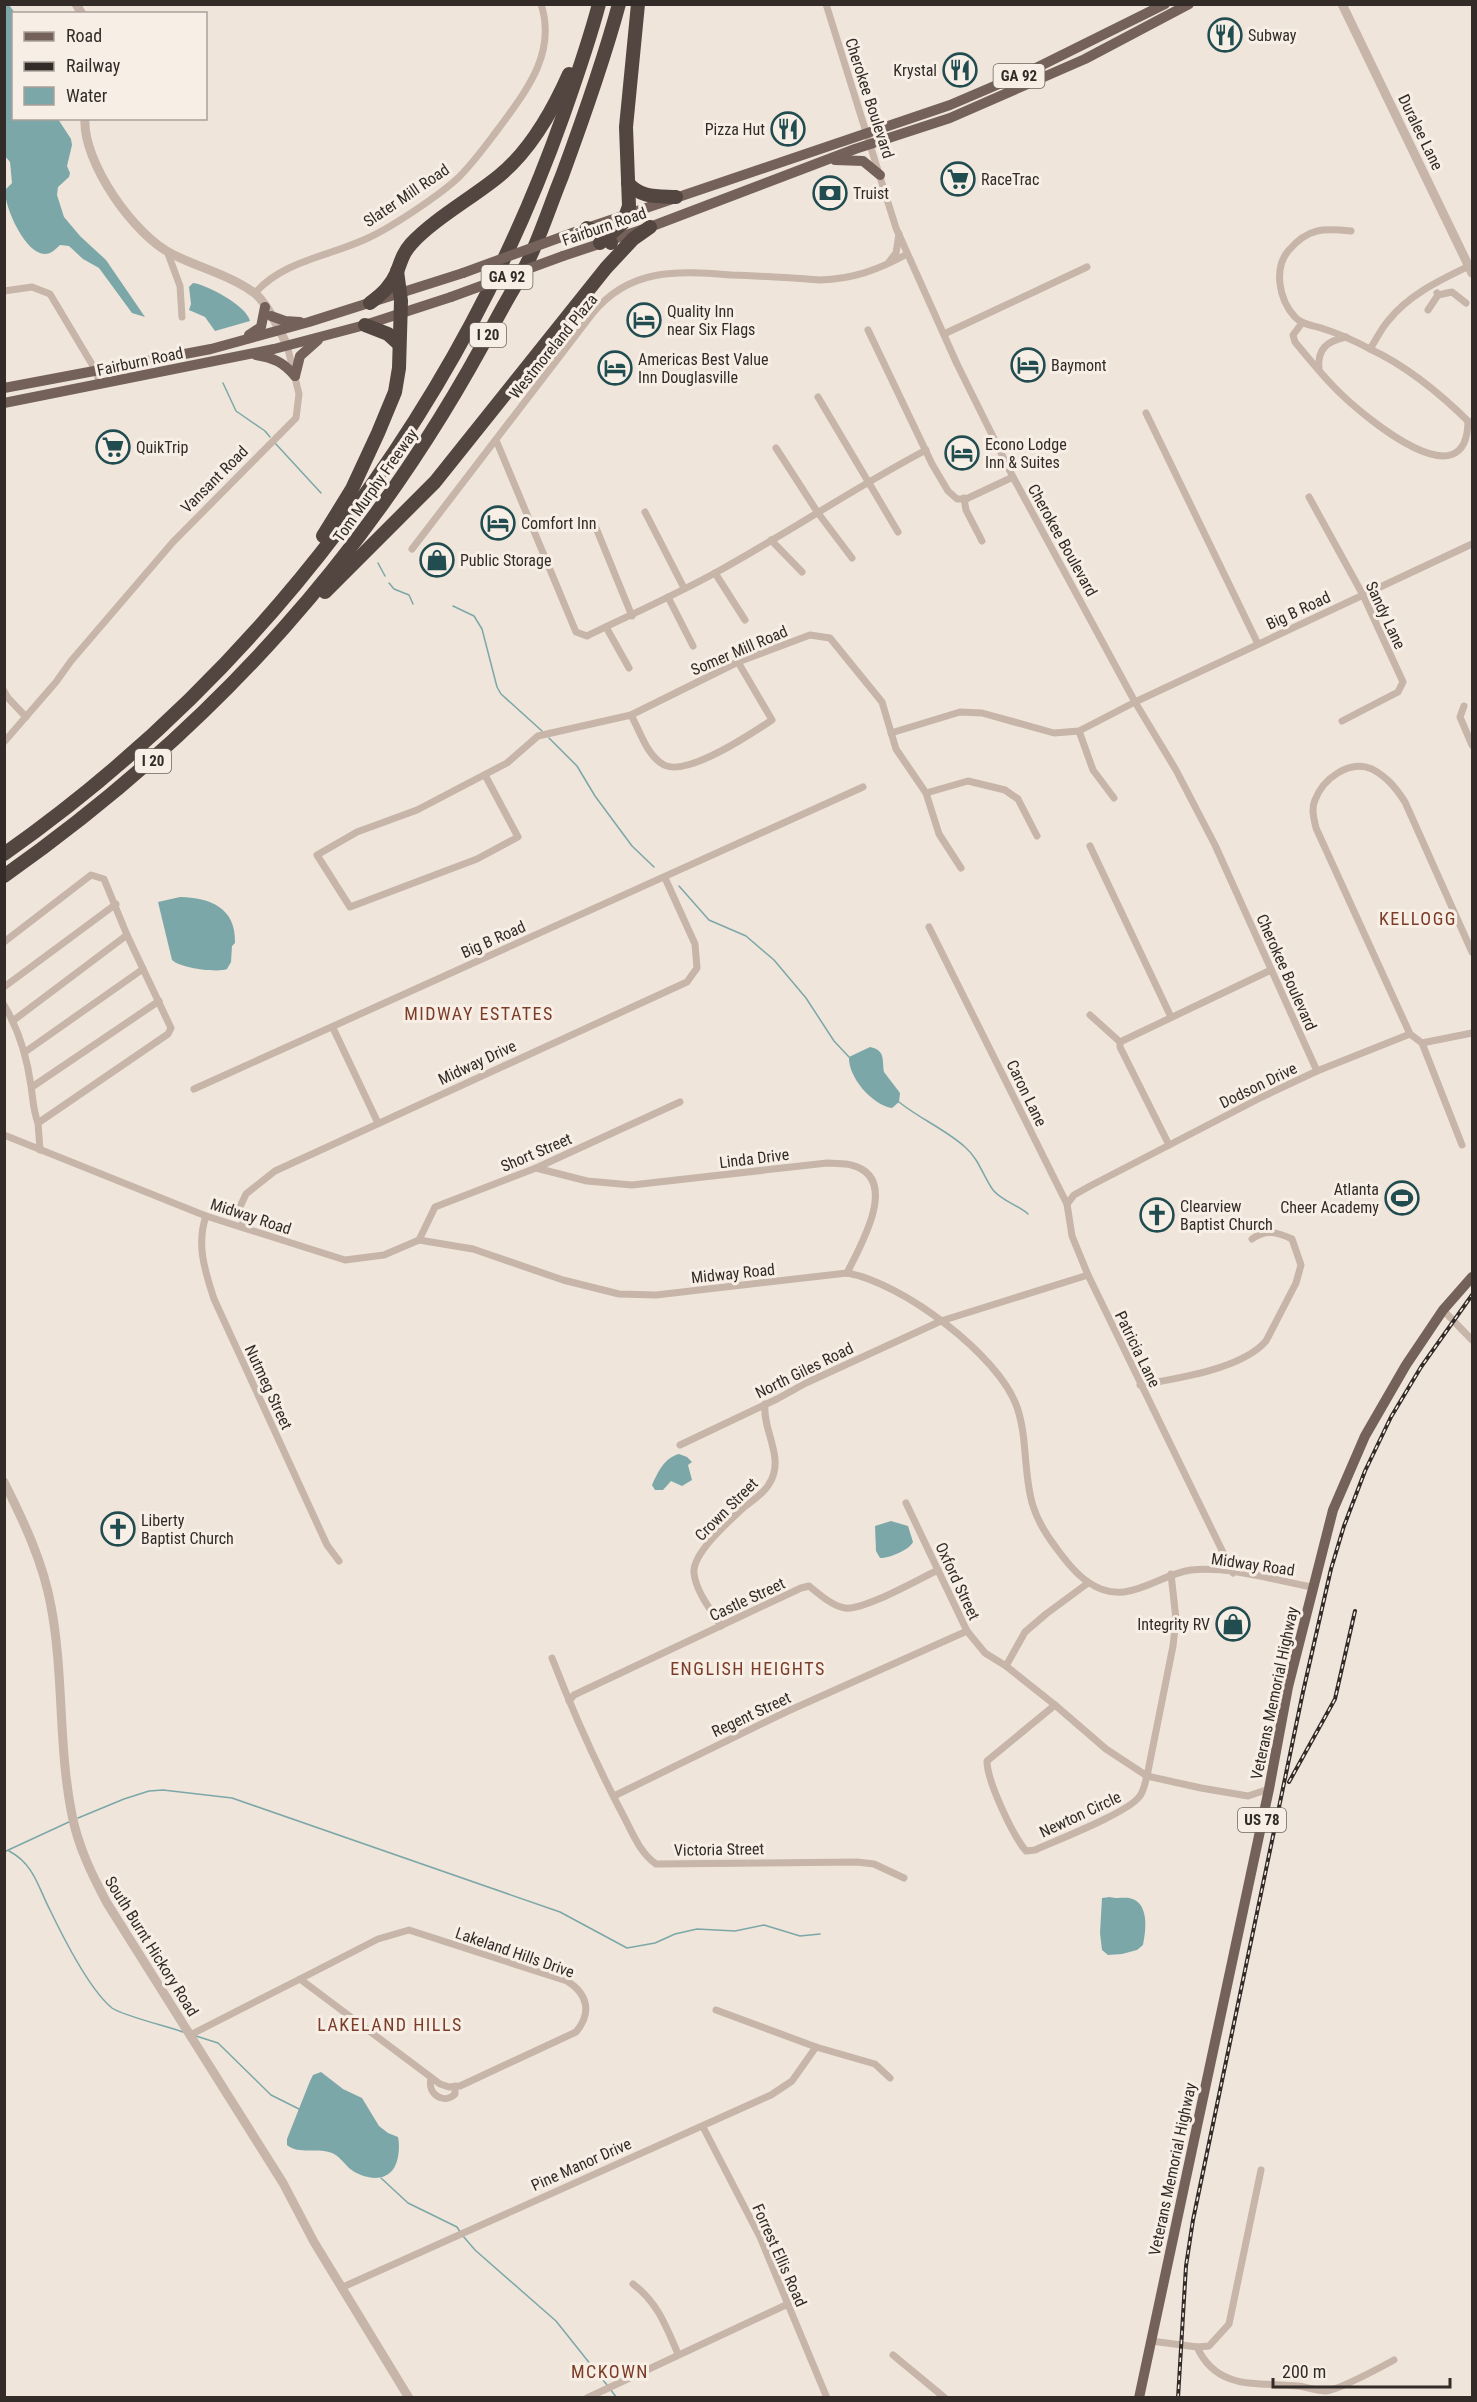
<svg xmlns="http://www.w3.org/2000/svg" width="1477" height="2402" font-family="'Roboto Condensed',sans-serif">
<style>
.water{fill:#7ca7a9}
.lines{fill:none;stroke-linecap:round;stroke-linejoin:round}
.stream{stroke:#7ca7a9;stroke-width:1.5}
.minor{stroke:#c6b5a8;stroke-width:7}
.tertiary{stroke:#c6b5a8;stroke-width:9}
.primary{stroke:#74625a;stroke-width:10}
.motorway{stroke:#53453f;stroke-width:14}
.rail-casing{stroke:#332b27;stroke-width:4}
.rail{stroke:#f7efe6;stroke-width:1.5;stroke-dasharray:4.5;stroke-linecap:butt}
.primary-bridge{stroke:#74625a;stroke-width:10}
.labels{text-anchor:middle;stroke-width:6;stroke-linejoin:round;paint-order:stroke}
.shield{fill:#f7efe6;stroke:#6e6660;stroke-width:1.5}
.shield-label{font-size:15px;font-weight:bold;fill:#332b27}
.poi-label{font-size:16px;fill:#332b27;stroke:#f7efe6;text-anchor:start}
.street-label{font-size:16px;fill:#332b27;stroke:#f7efe6}
.neighbourhood-label{font-size:18px;letter-spacing:1.5px;fill:#7b3c28;stroke:#f7efe6}
</style>
<rect width="100%" height="100%" fill="#efe5da"/>
<g class="water">
<path d="M 9,5 L 15,13 L 14,118 L 58,119 L 71,139 L 72,145 L 67,166 L 70,173 L 69,177 L 58,187 L 57,195 L 64,217 L 80,236 L 106,260 L 145,317 L 132,313 L 99,268 L 83,259 L 69,246 L 60,245 C 56,249 51,254 45,254 C 25,254 4,206 5,190 L 12,183 L 10,162 L 4,155 L 4,5 Z"/>
<path d="M 193,283 C 208,285 247,306 250,321 L 215,331 L 205,317 L 189,310 L 191,304 L 189,287 Z"/>
<path d="M 180,897 C 210,898 236,907 235,943 L 232,946 L 231,962 L 227,969 C 217,973 180,968 172,960 L 158,902 Z"/>
<path d="M 870,1047 C 886,1050 882,1061 884,1072 L 900,1093 L 899,1102 L 892,1108 C 872,1105 848,1077 849,1057 Z"/>
<path d="M 679,1454 L 687,1457 L 692,1462 L 688,1465 L 692,1480 L 682,1486 L 671,1481 L 663,1490 L 655,1490 L 652,1485 C 658,1472 664,1458 679,1454 Z"/>
<path d="M 891,1521 L 908,1526 L 913,1542 C 909,1550 890,1558 880,1558 L 876,1551 L 875,1526 Z"/>
<path d="M 1110,1897 C 1117,1899 1123,1897 1129,1898 C 1150,1902 1146,1931 1143,1945 L 1137,1950 L 1122,1954 L 1108,1955 L 1102,1950 L 1100,1933 L 1102,1898 Z"/>
<path d="M 321,2072 L 343,2089 L 362,2098 L 379,2126 L 388,2133 L 398,2137 C 400,2146 399,2160 394,2168 C 384,2184 361,2178 349,2168 C 343,2162 339,2156 332,2153 C 318,2147 299,2155 287,2145 L 287,2139 L 310,2081 L 313,2075 Z"/>
</g>
<g class="lines">
<g class="stream">
<polyline points="223,383 236,411 265,431 270,437"/>
<polyline points="275,443 321,493"/>
<polyline points="378,563 385,576"/>
<polyline points="389,583 394,589 409,595 413,604"/>
<polyline points="453,606 474,616 482,629 497,687 501,694 542,731"/>
<polyline points="549,738 577,766 595,796 632,846 654,867"/>
<polyline points="679,886 709,920 746,936 774,960 806,998 834,1041 849,1057"/>
<path d="M 899,1102 C 920,1119 945,1129 965,1147 C 979,1159 983,1176 993,1190 C 1002,1201 1018,1205 1028,1214"/>
<polyline points="78,1818 124,1799 149,1791 163,1790 232,1798 560,1912 627,1948 655,1943 675,1934 697,1929 735,1931 764,1925 800,1936 820,1934"/>
<path d="M 9,1851 C 34,1864 38,1887 50,1910 C 63,1937 90,1990 112,2008 C 121,2015 169,2027 183,2032"/>
<polyline points="4,1852 71,1821"/>
<polyline points="196,2036 218,2043 271,2095 299,2109"/>
<polyline points="381,2178 408,2203 457,2227 460,2232"/>
<polyline points="463,2236 475,2250 556,2321 607,2385"/>
<polyline points="610,2389 617,2398"/>
</g>
<g class="minor">
<polyline points="826,4 896,228 957,364 1013,477 1135,702 1176,770 1215,845 1317,1071"/>
<path d="M 1351,231 C 1323,228 1308,228 1289,250 C 1273,268 1279,300 1295,317 C 1302,325 1313,325 1324,329 C 1340,334 1355,341 1370,349 C 1409,367 1442,395 1472,425"/>
<polyline points="167,251 180,286 182,317"/>
<polyline points="889,262 896,253 899,234"/>
<polyline points="4,291 32,287 50,294 96,371 100,385"/>
<path d="M 255,293 C 284,260 331,256 368,238 C 392,227 440,195 459,177 C 474,162 486,145 499,128 C 526,91 557,53 541,4"/>
<polyline points="1438,295 1452,292 1466,303"/>
<polyline points="1428,310 1438,295 1437,293"/>
<path d="M 1302,323 L 1293,335 L 1295,342 C 1310,360 1324,378 1341,394 C 1366,418 1467,503 1468,421"/>
<polyline points="868,330 932,464 948,491 957,499 966,499 1013,477"/>
<polyline points="944,334 1087,267"/>
<path d="M 1370,349 C 1376,340 1381,329 1388,321 C 1408,295 1440,280 1469,266"/>
<path d="M 1319,369 C 1317,349 1327,341 1346,337"/>
<polyline points="818,397 898,532"/>
<polyline points="1146,413 1258,644"/>
<path d="M 496,440 L 576,632 L 587,636 C 630,615 673,596 715,573 C 786,534 854,488 926,450"/>
<polyline points="776,448 818,513 852,558"/>
<polyline points="1309,497 1363,595 1403,682 1398,692 1342,721"/>
<polyline points="964,498 966,510 982,541"/>
<polyline points="645,512 684,588"/>
<polyline points="594,523 632,616"/>
<polyline points="771,540 802,572"/>
<path d="M 412,549 L 592,314 C 630,267 678,271 732,275 C 762,276 791,278 820,280 C 853,279 878,270 907,254"/>
<polyline points="715,573 745,620"/>
<polyline points="668,597 693,646"/>
<polyline points="606,627 629,668"/>
<polyline points="4,691 8,698 26,717"/>
<polyline points="1464,706 1460,717 1472,745"/>
<path d="M 631,715 C 640,731 647,756 664,765 C 687,777 751,734 772,720 L 738,662"/>
<polyline points="1079,731 1093,770 1114,798"/>
<polyline points="891,733 960,712 982,713 1054,733 1079,731 1135,702 1472,544"/>
<polyline points="4,742 56,682 71,661 173,542 296,418 299,394 287,345"/>
<polyline points="485,775 518,837 477,859 350,907 317,855 357,832 417,810 507,763 538,736 631,715 738,662 810,635 830,638 882,702 896,749 926,793 939,834 961,868"/>
<polyline points="926,793 968,781 1005,790 1018,799 1037,836"/>
<polyline points="1090,846 1171,1017"/>
<polyline points="929,927 1067,1204 1072,1236 1088,1275 1233,1573"/>
<path d="M 4,942 L 91,875 L 104,879 L 127,935 L 171,1028 L 168,1034 L 38,1123 C 33,1110 33,1099 31,1086 C 27,1057 19,1030 4,1005"/>
<polyline points="4,987 116,904"/>
<polyline points="1090,1015 1120,1042 1120,1047 1169,1145"/>
<polyline points="14,1020 127,935"/>
<polyline points="333,1028 378,1123"/>
<path d="M 1410,1034 L 1316,828 C 1314,819 1311,809 1315,800 C 1323,779 1349,759 1372,769 C 1387,777 1396,788 1405,802 L 1472,952"/>
<polyline points="1120,1042 1271,970"/>
<polyline points="1422,1043 1462,1145"/>
<polyline points="25,1052 143,969"/>
<polyline points="32,1087 159,1001"/>
<polyline points="194,1089 863,787"/>
<polyline points="38,1123 40,1150"/>
<path d="M 4,1135 L 206,1216 L 345,1260 L 384,1255 L 419,1240 L 473,1249 L 563,1280 L 619,1294 L 656,1295 L 847,1273 C 901,1282 999,1355 1017,1407 C 1028,1439 1023,1474 1033,1506 C 1038,1522 1047,1536 1057,1549 C 1065,1560 1076,1574 1088,1582 C 1126,1609 1155,1575 1191,1570 C 1229,1566 1274,1580 1312,1587"/>
<path d="M 536,1168 L 587,1181 L 632,1185 L 827,1163 C 835,1164 844,1163 851,1165 C 901,1177 861,1245 847,1273"/>
<polyline points="1067,1204 1074,1195 1090,1186 1262,1097 1317,1071 1410,1034 1422,1043 1472,1033"/>
<path d="M 206,1216 C 196,1245 205,1271 214,1299 L 327,1545 L 339,1561"/>
<polyline points="244,1227 239,1209 246,1194 275,1171 687,982 697,968 695,944 665,878"/>
<polyline points="419,1240 435,1207 536,1168 680,1102"/>
<polyline points="1443,1310 1472,1340"/>
<path d="M 1140,1385 C 1176,1379 1242,1369 1266,1341 L 1296,1283 L 1301,1265 L 1292,1239 C 1277,1232 1266,1229 1252,1239"/>
<polyline points="680,1445 777,1399 806,1383 941,1321 1088,1275"/>
<polyline points="906,1503 967,1631 985,1653 1006,1666 1055,1705 1106,1749 1147,1776 1201,1788 1248,1796 1269,1789"/>
<path d="M 721,1626 C 711,1610 696,1592 694,1573 C 692,1554 728,1522 742,1509 C 750,1502 764,1494 769,1484 C 786,1458 762,1431 765,1404"/>
<path d="M 552,1658 C 573,1712 596,1764 623,1815 C 632,1832 640,1853 656,1864 L 857,1862 L 874,1864 L 904,1878"/>
<polyline points="1006,1666 1025,1632 1046,1614 1088,1583"/>
<path d="M 569,1701 L 574,1695 L 801,1588 L 809,1586 C 819,1594 832,1606 845,1608 C 863,1611 919,1579 938,1570"/>
<path d="M 1055,1705 L 987,1761 C 987,1781 1013,1836 1026,1851 L 1035,1850 C 1057,1840 1127,1813 1139,1797 C 1144,1792 1145,1782 1147,1776 L 1173,1646 L 1176,1619 L 1171,1574"/>
<polyline points="614,1796 788,1711 967,1631"/>
<path d="M 409,1930 L 567,1981 C 588,1994 592,2013 576,2032 L 460,2086 L 449,2087 L 440,2084 L 300,1979 L 378,1939 Z"/>
<polyline points="716,2010 816,2047 875,2064 890,2078"/>
<polyline points="190,2035 300,1979"/>
<path d="M 431,2079 C 427,2094 444,2105 455,2094 L 455,2086"/>
<polyline points="703,2127 760,2237 827,2398"/>
<path d="M 633,2284 C 658,2303 666,2326 678,2354"/>
<polyline points="343,2287 771,2095 792,2081 816,2047"/>
<path d="M 1151,2341 L 1197,2347 C 1217,2391 1258,2382 1298,2386 C 1307,2387 1317,2391 1326,2391 C 1339,2390 1381,2367 1394,2360"/>
<polyline points="1197,2347 1209,2346 1229,2324 1261,2170"/>
<polyline points="893,2355 945,2398"/>
<polyline points="587,2398 788,2304"/>
</g>
<g class="tertiary">
<polyline points="76,4 82,14"/>
<polyline points="1342,4 1472,273"/>
<path d="M 85,118 C 82,162 135,237 174,255 C 200,268 229,275 253,292 C 266,300 280,331 287,345"/>
<path d="M 4,1482 C 24,1522 43,1562 51,1606 C 64,1675 58,1746 72,1815 C 78,1846 92,1875 107,1903 L 283,2183 L 314,2242 L 409,2398"/>
</g>
<g class="primary">
<polyline points="835,160 863,161 880,175"/>
<polyline points="584,229 950,105 1034,69 1165,4"/>
<polyline points="563,256 650,227 855,149 950,118 1085,59 1189,4"/>
<polyline points="271,316 285,321 300,322"/>
<polyline points="249,335 261,327 265,307"/>
<path d="M 256,355 C 274,358 283,362 295,376"/>
<polyline points="295,376 300,356 318,340"/>
<polyline points="4,388 211,349 309,322 463,273"/>
<polyline points="4,403 274,349 365,325 451,297"/>
<polyline points="1139,2398 1269,1789 1288,1687 1333,1510 1365,1436 1406,1365 1443,1310 1472,1277"/>
</g>
<g class="motorway">
<path d="M 628,183 C 641,198 656,196 676,197"/>
<polyline points="587,228 604,234 611,243"/>
<polyline points="600,243 623,223 629,206 626,127 638,4"/>
<path d="M 370,303 C 382,294 391,286 397,272 C 401,261 403,253 411,244 C 434,219 472,198 499,176 C 531,150 553,110 569,74"/>
<polyline points="365,325 388,334 399,344"/>
<polyline points="323,536 352,489 378,433 395,392 399,368 401,301 397,271"/>
<polyline points="325,592 435,482 606,268 633,239 650,227"/>
<path d="M 4,854 C 260,674 459,410 563,116 C 576,79 589,42 599,4"/>
<path d="M 4,876 C 214,728 376,548 496,320 C 507,299 520,279 530,257 C 542,231 551,203 562,176 C 583,119 603,63 619,4"/>
</g>
<defs>
<g id="rail">
<polyline points="1289,1782 1335,1699 1355,1611"/>
<polyline points="1178,2398 1186,2266 1193,2220 1303,1692 1331,1569 1344,1526 1365,1471 1391,1417 1421,1367 1472,1295"/>
</g>
</defs>
<use href="#rail" class="rail-casing"/>
<use href="#rail" class="rail"/>
<g class="primary-bridge">
<polyline points="463,273 575,232"/>
<polyline points="451,297 563,256"/>
</g>
</g>
<defs>
<symbol id="restaurant-ring" viewBox="-11 -11 22 22"><circle r="9.5" fill="#f7efe6" stroke="#214d51" stroke-width="1.5"/><path d="M-5-6h1v4h1v-4h1v4h1v-4h1v5L-1.5 .5V6h-2V.5L-5-1ZM5-6V6H3V1.5H1.5Q1.5-4 5-6Z" fill="#214d51"/></symbol>
<symbol id="supermarket-ring" viewBox="-11 -11 22 22"><circle r="9.5" fill="#f7efe6" stroke="#214d51" stroke-width="1.5"/><path d="M-6-5.5h2.5l.6 2H6L4.5 2H-2.5L-4.4-4H-6ZM-1.5 3.2a1.3 1.3 0 1 0 .1 0ZM3 3.2a1.3 1.3 0 1 0 .1 0Z" fill="#214d51"/></symbol>
<symbol id="bank-ring" viewBox="-11 -11 22 22"><circle r="9.5" fill="#f7efe6" stroke="#214d51" stroke-width="1.5"/><path d="M-6-4H6V4H-6ZM0-2.3a2.3 2.3 0 1 0 0 4.6a2.3 2.3 0 1 0 0-4.6Z" fill="#214d51"/></symbol>
<symbol id="hotel-ring" viewBox="-11 -11 22 22"><circle r="9.5" fill="#f7efe6" stroke="#214d51" stroke-width="1.5"/><path d="M-6-4.5h1.5V1H6V5H4.5V3h-9V5H-6ZM-4 0a1.8 1.8 0 1 1 3.6 0ZM.5 0V-2.5h3Q6-2.5 6 0Z" fill="#214d51"/></symbol>
<symbol id="shop-ring" viewBox="-11 -11 22 22"><circle r="9.5" fill="#f7efe6" stroke="#214d51" stroke-width="1.5"/><path d="M-5-2.5h2.3a2.7 3.5 0 0 1 5.4 0H5L5.5 6h-11ZM-1.5-2.5h3a1.5 2.3 0 0 0-3 0Z" fill="#214d51"/></symbol>
<symbol id="stadium-ring" viewBox="-11 -11 22 22"><circle r="9.5" fill="#f7efe6" stroke="#214d51" stroke-width="1.5"/><path d="M0-5a6.5 5 0 1 0 0 10a6.5 5 0 1 0 0-10ZM-3.5-1.8h7v3.6h-7Z" fill="#214d51"/></symbol>
<symbol id="church-ring" viewBox="-11 -11 22 22"><circle r="9.5" fill="#f7efe6" stroke="#214d51" stroke-width="1.5"/><path d="M-1.2-6h2.4v3.5h3.3v2.4h-3.3V6h-2.4V-.1h-3.3v-2.4h3.3Z" fill="#214d51"/></symbol>
</defs>
<g fill-rule="evenodd">
<use href="#restaurant-ring" x="1206" y="16" width="38" height="38"/>
<use href="#restaurant-ring" x="941" y="51" width="38" height="38"/>
<use href="#restaurant-ring" x="769" y="110" width="38" height="38"/>
<use href="#supermarket-ring" x="939" y="160" width="38" height="38"/>
<use href="#bank-ring" x="811" y="174" width="38" height="38"/>
<use href="#hotel-ring" x="625" y="301" width="38" height="38"/>
<use href="#hotel-ring" x="1009" y="346" width="38" height="38"/>
<use href="#hotel-ring" x="596" y="349" width="38" height="38"/>
<use href="#supermarket-ring" x="94" y="428" width="38" height="38"/>
<use href="#hotel-ring" x="943" y="434" width="38" height="38"/>
<use href="#hotel-ring" x="479" y="504" width="38" height="38"/>
<use href="#shop-ring" x="418" y="541" width="38" height="38"/>
<use href="#stadium-ring" x="1383" y="1179" width="38" height="38"/>
<use href="#church-ring" x="1138" y="1196" width="38" height="38"/>
<use href="#church-ring" x="99" y="1510" width="38" height="38"/>
<use href="#shop-ring" x="1214" y="1605" width="38" height="38"/>
</g>
<g class="labels">
<g class="shield">
<rect x="993.5" y="64" width="51" height="24" rx="4.5"/>
<rect x="481.5" y="265" width="51" height="24" rx="4.5"/>
<rect x="470" y="323" width="36" height="24" rx="4.5"/>
<rect x="135" y="749" width="36" height="24" rx="4.5"/>
<rect x="1238" y="1808" width="48" height="24" rx="4.5"/>
</g>
<g class="shield-label">
<text x="1019" y="81">GA 92</text>
<text x="507" y="282">GA 92</text>
<text x="488" y="340">I 20</text>
<text x="153" y="766">I 20</text>
<text x="1262" y="1825">US 78</text>
</g>
<g class="poi-label">
<text x="1248" y="41">Subway</text>
<text x="937" y="76" text-anchor="end">Krystal</text>
<text x="765" y="135" text-anchor="end">Pizza Hut</text>
<text x="981" y="185">RaceTrac</text>
<text x="853" y="199">Truist</text>
<text x="667" y="317">Quality Inn<tspan x="667" dy="18">near Six Flags</tspan></text>
<text x="638" y="365">Americas Best Value<tspan x="638" dy="18">Inn Douglasville</tspan></text>
<text x="1051" y="371">Baymont</text>
<text x="985" y="450">Econo Lodge<tspan x="985" dy="18">Inn &amp; Suites</tspan></text>
<text x="136" y="453">QuikTrip</text>
<text x="521" y="529">Comfort Inn</text>
<text x="460" y="566">Public Storage</text>
<text x="1379" y="1195" text-anchor="end">Atlanta<tspan x="1379" dy="18">Cheer Academy</tspan></text>
<text x="1180" y="1212">Clearview<tspan x="1180" dy="18">Baptist Church</tspan></text>
<text x="141" y="1526">Liberty<tspan x="141" dy="18">Baptist Church</tspan></text>
<text x="1210" y="1630" text-anchor="end">Integrity RV</text>
</g>
<g class="street-label">
<text transform="translate(870 98) rotate(72)" y="6">Cherokee Boulevard</text>
<text transform="translate(1421 132) rotate(64)" y="6">Duralee Lane</text>
<text transform="translate(406 195) rotate(-34)" y="6">Slater Mill Road</text>
<text transform="translate(604 226) rotate(-19)" y="6">Fairburn Road</text>
<text transform="translate(553 346) rotate(-51)" y="6">Westmoreland Plaza</text>
<text transform="translate(140 361) rotate(-12)" y="6">Fairburn Road</text>
<text transform="translate(214 479) rotate(-45)" y="6">Vansant Road</text>
<text transform="translate(375 485) rotate(-55)" y="6">Tom Murphy Freeway</text>
<text transform="translate(1063 540) rotate(61)" y="6">Cherokee Boulevard</text>
<text transform="translate(1298 610) rotate(-25)" y="6">Big B Road</text>
<text transform="translate(1386 615) rotate(65)" y="6">Sandy Lane</text>
<text transform="translate(739 650) rotate(-23)" y="6">Somer Mill Road</text>
<text transform="translate(493 939) rotate(-24)" y="6">Big B Road</text>
<text transform="translate(1287 972) rotate(66)" y="6">Cherokee Boulevard</text>
<text transform="translate(477 1062) rotate(-25)" y="6">Midway Drive</text>
<text transform="translate(1258 1085) rotate(-26)" y="6">Dodson Drive</text>
<text transform="translate(1027 1093) rotate(64)" y="6">Caron Lane</text>
<text transform="translate(536 1152) rotate(-23)" y="6">Short Street</text>
<text transform="translate(754 1158) rotate(-7)" y="6">Linda Drive</text>
<text transform="translate(251 1216) rotate(18)" y="6">Midway Road</text>
<text transform="translate(733 1273) rotate(-6)" y="6">Midway Road</text>
<text transform="translate(1138 1349) rotate(64)" y="6">Patricia Lane</text>
<text transform="translate(804 1370) rotate(-26)" y="6">North Giles Road</text>
<text transform="translate(269 1387) rotate(65)" y="6">Nutmeg Street</text>
<text transform="translate(726 1509) rotate(-45)" y="6">Crown Street</text>
<text transform="translate(1253 1564) rotate(8)" y="6">Midway Road</text>
<text transform="translate(958 1581) rotate(65)" y="6">Oxford Street</text>
<text transform="translate(747 1599) rotate(-25)" y="6">Castle Street</text>
<text transform="translate(1274 1693) rotate(-78)" y="6">Veterans Memorial Highway</text>
<text transform="translate(751 1714) rotate(-25)" y="6">Regent Street</text>
<text transform="translate(1080 1814) rotate(-25)" y="6">Newton Circle</text>
<text transform="translate(719 1849) rotate(-1)" y="6">Victoria Street</text>
<text transform="translate(152 1946) rotate(58)" y="6">South Burnt Hickory Road</text>
<text transform="translate(515 1952) rotate(19)" y="6">Lakeland Hills Drive</text>
<text transform="translate(581 2164) rotate(-24)" y="6">Pine Manor Drive</text>
<text transform="translate(1172 2169) rotate(-78)" y="6">Veterans Memorial Highway</text>
<text transform="translate(780 2255) rotate(66)" y="6">Forrest Ellis Road</text>
</g>
<g class="neighbourhood-label">
<text x="1418" y="925">KELLOGG</text>
<text x="479" y="1020">MIDWAY ESTATES</text>
<text x="748" y="1675">ENGLISH HEIGHTS</text>
<text x="390" y="2031">LAKELAND HILLS</text>
<text x="610" y="2378">MCKOWN</text>
</g>
</g>
<rect width="1477" height="2402" fill="none" stroke="#332b27" stroke-width="12"/>
<rect x="12" y="12" width="195" height="108" fill="#f7efe6" stroke="#a9a19a" stroke-width="1.5"/>
<rect x="24" y="32" width="30" height="9" fill="#74625a" stroke="#a9a19a" stroke-width="1.5"/>
<text x="66" y="42" font-size="18" fill="#332b27">Road</text>
<rect x="24" y="62" width="30" height="9" fill="#332b27" stroke="#a9a19a" stroke-width="1.5"/>
<text x="66" y="72" font-size="18" fill="#332b27">Railway</text>
<rect x="24" y="87" width="30" height="18" fill="#7ca7a9" stroke="#a9a19a" stroke-width="1.5"/>
<text x="66" y="102" font-size="18" fill="#332b27">Water</text>
<path d="M1273 2378v9h177v-9" fill="none" stroke="#332b27" stroke-width="3"/>
<text x="1282" y="2378" font-size="18" fill="#332b27" stroke="#f7efe6" stroke-width="4.5" paint-order="stroke">200 m</text>
</svg>
